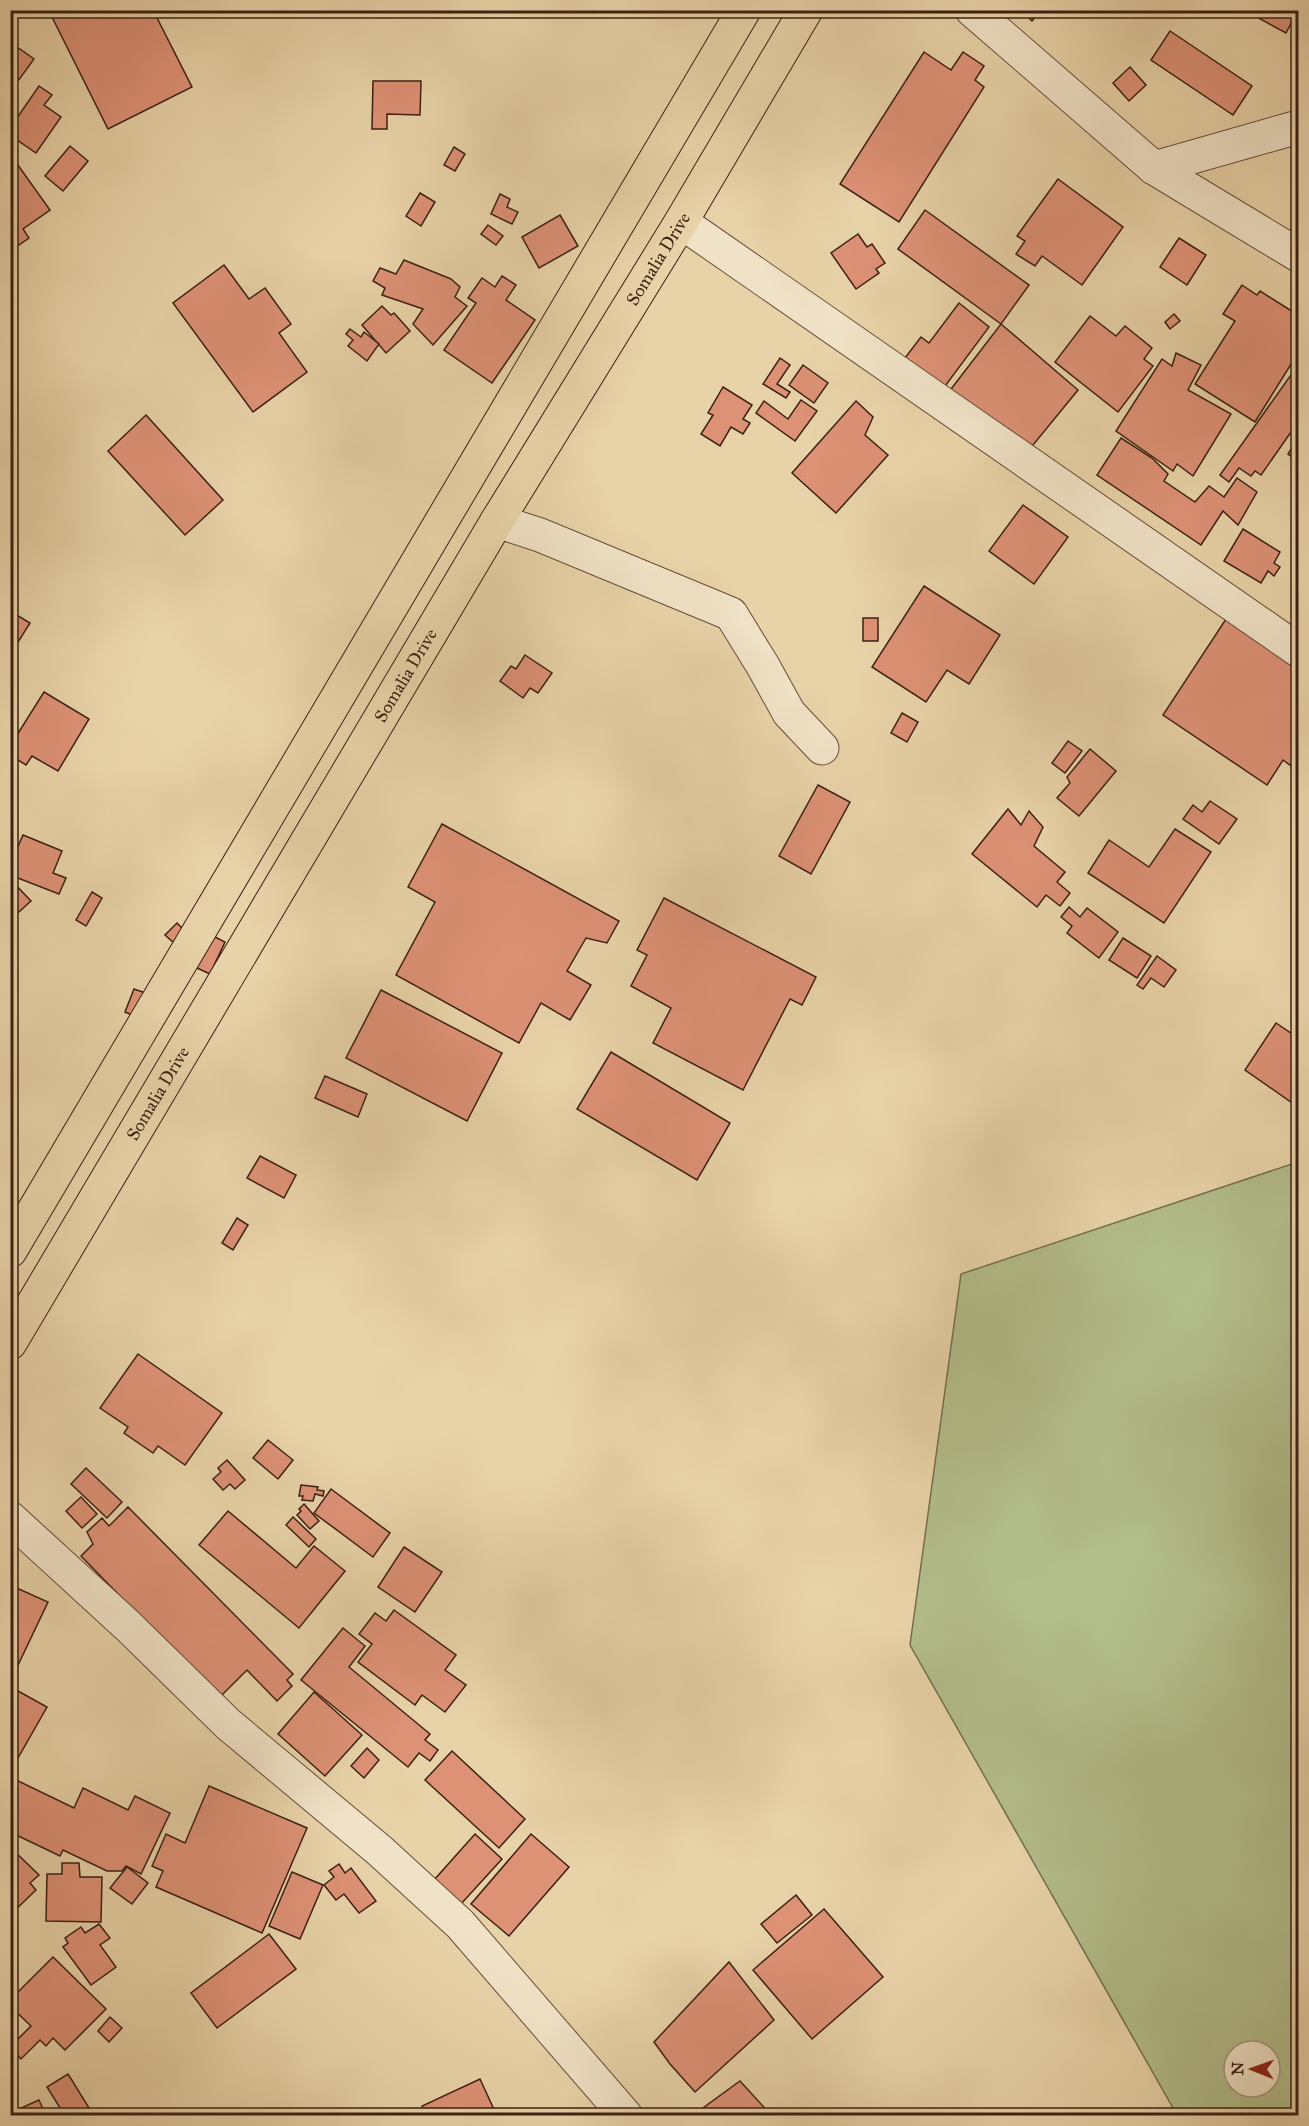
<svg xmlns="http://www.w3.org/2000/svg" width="1309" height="2126" font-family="'IM FELL Great Primer',serif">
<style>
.green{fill:#b2bd8a;stroke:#776e4f;stroke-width:1.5;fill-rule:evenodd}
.building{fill:#dd9175;stroke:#3c2014;stroke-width:1.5}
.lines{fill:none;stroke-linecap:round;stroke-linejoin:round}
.minor-casing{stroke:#674c39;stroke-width:35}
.major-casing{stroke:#3c2014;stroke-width:35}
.minor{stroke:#f0e2c6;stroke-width:33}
.major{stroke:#e8d2a7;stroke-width:33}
.labels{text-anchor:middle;stroke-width:4.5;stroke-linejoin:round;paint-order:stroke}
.street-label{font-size:18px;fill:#3c2014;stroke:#f0e2c6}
</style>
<rect width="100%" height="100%" fill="#e8d2a7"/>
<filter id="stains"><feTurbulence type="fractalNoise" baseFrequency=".00333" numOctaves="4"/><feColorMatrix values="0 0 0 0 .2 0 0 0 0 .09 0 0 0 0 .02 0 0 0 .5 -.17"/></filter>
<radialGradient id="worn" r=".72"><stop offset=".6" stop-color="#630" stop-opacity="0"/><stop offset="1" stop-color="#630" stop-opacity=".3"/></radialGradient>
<path class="green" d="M 1298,1162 L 1298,2115 L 1177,2115 L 910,1645 L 961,1274 ZM 1234,2051 L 1270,2051 L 1270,2087 L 1234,2087 Z"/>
<g class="building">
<polygon points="55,10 153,10 192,87 108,129 50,13"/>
<polygon points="1020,10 1041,10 1032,21"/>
<polygon points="1256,10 1298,10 1286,33 1253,15"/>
<polygon points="1170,31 1252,86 1233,115 1151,60"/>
<polygon points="10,42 34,59 10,92"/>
<polygon points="924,52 951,70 963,52 984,66 975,80 984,87 899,222 840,184"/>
<polygon points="1130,67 1146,85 1129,101 1113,83"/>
<polygon points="373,81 421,81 420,115 387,114 387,129 372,129"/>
<polygon points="39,86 52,95 44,105 61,117 36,153 10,135 10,128"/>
<polygon points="70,146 88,161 63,191 45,176"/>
<polygon points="454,147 465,154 455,171 444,165"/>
<polygon points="10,154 50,210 23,229 29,238 10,251"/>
<polygon points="1058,179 1123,227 1082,285 1042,256 1035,266 1016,254 1025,241 1017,236"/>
<polygon points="420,193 435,202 421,226 406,216"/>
<polygon points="500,194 510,199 507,207 518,212 512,224 491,214"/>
<polygon points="925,210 1029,285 1001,324 898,249"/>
<polygon points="560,215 578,246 539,268 522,237"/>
<polygon points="488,225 503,236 496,245 481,234"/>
<polygon points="858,234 867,247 872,244 885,263 876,269 879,273 856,289 831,253"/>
<polygon points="1179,238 1206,255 1187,285 1160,267"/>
<polygon points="404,260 451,279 460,287 455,297 467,306 433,345 413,324 423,309 382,295 385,288 373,281 380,268 396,274"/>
<polygon points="224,265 249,299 265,288 291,324 279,333 307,372 253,412 173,303"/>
<polygon points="502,276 516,285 506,300 535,320 492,383 444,350 476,303 468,298 482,278 495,287"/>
<polygon points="1242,285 1257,295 1260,291 1298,315 1298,353 1255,422 1195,384 1235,321 1223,314"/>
<polygon points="959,303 989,327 937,397 898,367 921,337 929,343"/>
<polygon points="382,306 391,315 394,313 410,331 386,353 362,325"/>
<polygon points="1174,314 1180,321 1170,329 1165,322"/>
<polygon points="1090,316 1116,336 1125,326 1152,348 1144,359 1153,366 1118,412 1055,362"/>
<polygon points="1001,324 1078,390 1024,456 948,393"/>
<polygon points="350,329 361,337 364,332 379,344 367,361 348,346 353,340 346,334"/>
<polygon points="1176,353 1201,365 1188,390 1231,414 1193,476 1177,464 1173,471 1116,431 1162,359 1172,366"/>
<polygon points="780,358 790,365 777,384 790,392 786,398 763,384"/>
<polygon points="803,365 828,383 814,403 789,385"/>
<polygon points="1298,365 1298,422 1261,475 1255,471 1251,476 1239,468 1229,482 1220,475"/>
<polygon points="723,387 752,405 743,419 750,423 743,434 731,427 720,446 701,434 713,415 708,413"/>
<polygon points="801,400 817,411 795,441 756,413 764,401 788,419"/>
<polygon points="856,401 873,417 865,435 888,455 836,513 792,473"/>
<polygon points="146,415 223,500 185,535 108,451"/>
<polygon points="1121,438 1152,458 1168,474 1164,481 1195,502 1209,486 1224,497 1237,478 1257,492 1238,525 1223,511 1201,545 1097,475"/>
<polygon points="1298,438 1298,461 1288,454"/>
<polygon points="1023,505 1068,537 1034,584 989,551"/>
<polygon points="1243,529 1280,552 1274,563 1280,567 1274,576 1268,571 1261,583 1224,561"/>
<polygon points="924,586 1000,635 969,684 947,670 926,702 872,667"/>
<polygon points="10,611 30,623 10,655"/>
<rect x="863" y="618" width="15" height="23"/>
<polygon points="1226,619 1298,667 1298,771 1283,760 1267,785 1163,715"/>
<polygon points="525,655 552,673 538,693 530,688 523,698 500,681 511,666 516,669"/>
<polygon points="44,692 89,719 58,771 32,756 26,765 10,755 10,746"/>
<polygon points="902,713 918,722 907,742 891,733"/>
<polygon points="1068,741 1082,751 1065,773 1052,763"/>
<polygon points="1090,749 1116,771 1079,816 1057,798 1070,783 1067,777"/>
<polygon points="818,785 850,802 811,874 779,856"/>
<polygon points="1210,801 1237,819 1219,844 1183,819 1193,805 1202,812"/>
<polygon points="1008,809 1021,825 1029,811 1043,827 1034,846 1065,872 1057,882 1070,893 1060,906 1046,895 1037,907 972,854"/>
<polygon points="442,824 619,921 607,943 586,938 567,971 591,985 570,1020 541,1003 519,1043 396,975 435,902 408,887"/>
<polygon points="1175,829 1211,852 1164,923 1088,873 1109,840 1149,867"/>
<polygon points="23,835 62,851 53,873 66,878 59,894 10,875 10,865"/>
<polygon points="10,879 31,901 10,920"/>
<polygon points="92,892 102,898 86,926 76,920"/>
<polygon points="664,898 816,977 802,1005 790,999 743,1090 653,1043 671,1008 631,986 647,955 637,950"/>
<polygon points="1069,907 1080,917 1087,908 1118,932 1099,958 1067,933 1072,926 1061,917"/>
<polygon points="177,923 186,932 175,944 165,935"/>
<polygon points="211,935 225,942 210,974 197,968"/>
<polygon points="1123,938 1151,956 1137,978 1109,960"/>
<polygon points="1157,956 1176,970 1164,987 1151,978 1143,989 1137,985"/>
<polygon points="134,989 154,996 145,1020 125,1012"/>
<polygon points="381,990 502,1053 467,1121 346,1058"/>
<polygon points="1276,1023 1298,1038 1298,1107 1245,1070"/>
<polygon points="611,1052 730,1123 697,1180 577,1109"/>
<polygon points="325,1076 367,1094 358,1117 315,1098"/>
<polygon points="260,1156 296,1175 284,1198 247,1178"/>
<polygon points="237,1218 248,1225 233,1250 222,1243"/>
<polygon points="138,1354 222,1413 185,1465 158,1446 153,1453 124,1433 128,1427 100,1408"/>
<polygon points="268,1440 293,1460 278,1479 253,1458"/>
<polygon points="227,1460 245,1480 235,1489 230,1484 223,1490 213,1479 221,1472 218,1468"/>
<polygon points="86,1468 122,1502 107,1518 71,1484"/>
<polygon points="301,1485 318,1487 317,1490 324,1491 323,1496 315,1494 313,1501 302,1500 303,1496 299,1496"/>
<polygon points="331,1489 390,1533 373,1557 314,1513"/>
<polygon points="81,1497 97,1514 82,1528 66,1511"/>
<polygon points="304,1504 319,1521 310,1529 297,1515 301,1511 299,1509"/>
<polygon points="128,1507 293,1674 287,1680 292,1686 277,1701 247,1670 219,1698 81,1556 93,1544 87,1532 102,1518 109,1526"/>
<polygon points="228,1511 296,1568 314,1546 345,1571 299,1628 199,1545"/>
<polygon points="293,1517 316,1539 309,1547 286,1525"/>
<polygon points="404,1547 442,1572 415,1612 378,1587"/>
<polygon points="10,1585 48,1602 10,1682"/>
<polygon points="394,1610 456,1655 445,1670 466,1685 445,1712 422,1695 415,1705 358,1662 372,1644 359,1634 375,1613 386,1621"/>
<polygon points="343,1628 365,1646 349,1667 430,1734 425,1740 438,1750 430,1761 419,1753 408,1767 301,1680"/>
<polygon points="18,1691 47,1707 10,1772 10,1696 14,1698"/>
<polygon points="314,1692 362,1735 325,1776 278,1734"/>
<polygon points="367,1748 379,1760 364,1778 351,1766"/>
<polygon points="452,1751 525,1819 499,1848 425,1780"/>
<polygon points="10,1777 74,1808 83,1788 128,1810 135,1796 170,1813 141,1874 126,1866 122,1871 107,1871 63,1850 60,1856 10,1832"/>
<polygon points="209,1786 307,1828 262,1933 156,1887 163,1871 152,1866 166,1834 185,1843"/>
<polygon points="475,1834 502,1859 461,1904 434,1880"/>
<polygon points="531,1834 569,1867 509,1936 471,1904"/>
<polygon points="10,1847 39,1875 30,1883 36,1890 10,1915"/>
<polygon points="62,1863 79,1863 80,1877 102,1877 101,1922 46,1921 47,1874 62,1874"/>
<polygon points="339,1864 345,1873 351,1868 376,1901 359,1913 344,1894 336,1900 324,1885 334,1877 329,1871"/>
<polygon points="127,1867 148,1883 132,1904 110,1888"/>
<polygon points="292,1872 323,1885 300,1939 269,1926"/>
<polygon points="796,1895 812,1915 777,1943 761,1924"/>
<polygon points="824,1909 883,1977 812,2039 753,1970"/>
<polygon points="99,1924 110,1938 100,1945 116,1967 91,1985 63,1947 68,1943 65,1938 81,1927 85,1933"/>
<polygon points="269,1934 296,1969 217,2028 191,1993"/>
<polygon points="53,1957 106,2009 65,2050 53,2038 46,2046 40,2040 21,2059 10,2047 31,2026 10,2006 10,2000"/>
<polygon points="729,1962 774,2020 695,2092 670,2064 654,2042"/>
<polygon points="110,2017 122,2028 109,2042 98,2031"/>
<polygon points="68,2074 94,2116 65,2116 47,2087"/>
<polygon points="480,2079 497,2116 427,2116 422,2106"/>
<polygon points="740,2081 772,2116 692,2116"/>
<polygon points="39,2100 46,2116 10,2116 10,2113"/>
</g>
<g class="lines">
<defs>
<g id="minor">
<polyline points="972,10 1154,168 1298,255"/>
<polyline points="1154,168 1298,127"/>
<polyline points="681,222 1298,650"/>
<polyline points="497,521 540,535 731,614 763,666 789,713 822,748"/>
<polyline points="10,1518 128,1626 228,1724 379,1850 460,1924 626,2116"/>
</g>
<g id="major">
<polyline points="10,1251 744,10"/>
<path id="s1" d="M 10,1343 L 497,521 L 681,222 L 806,10"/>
</g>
</defs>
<use href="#minor" class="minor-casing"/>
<use href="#major" class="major-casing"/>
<use href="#minor" class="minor"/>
<use href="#major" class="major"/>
</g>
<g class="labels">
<g class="street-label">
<text dy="6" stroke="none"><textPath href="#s1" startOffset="1263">Somalia Drive</textPath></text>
<text dy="6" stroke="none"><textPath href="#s1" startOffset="776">Somalia Drive</textPath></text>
<text dy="6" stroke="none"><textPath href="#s1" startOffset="290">Somalia Drive</textPath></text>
</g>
</g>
<rect width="1309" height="2126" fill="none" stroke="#e8d2a7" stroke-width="36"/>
<rect x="12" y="12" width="1285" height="2102" fill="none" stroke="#3c2014" stroke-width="3"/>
<rect x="18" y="18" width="1273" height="2090" fill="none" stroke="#3c2014" stroke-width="1.5"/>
<g transform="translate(1252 2069) rotate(271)"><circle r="28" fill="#f0e2c6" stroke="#a8947f" stroke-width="1.5"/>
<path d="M0-4.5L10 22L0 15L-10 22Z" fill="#8f2418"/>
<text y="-9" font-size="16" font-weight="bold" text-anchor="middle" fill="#3c2014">N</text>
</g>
<rect width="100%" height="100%" filter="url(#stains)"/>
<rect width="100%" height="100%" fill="url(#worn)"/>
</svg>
